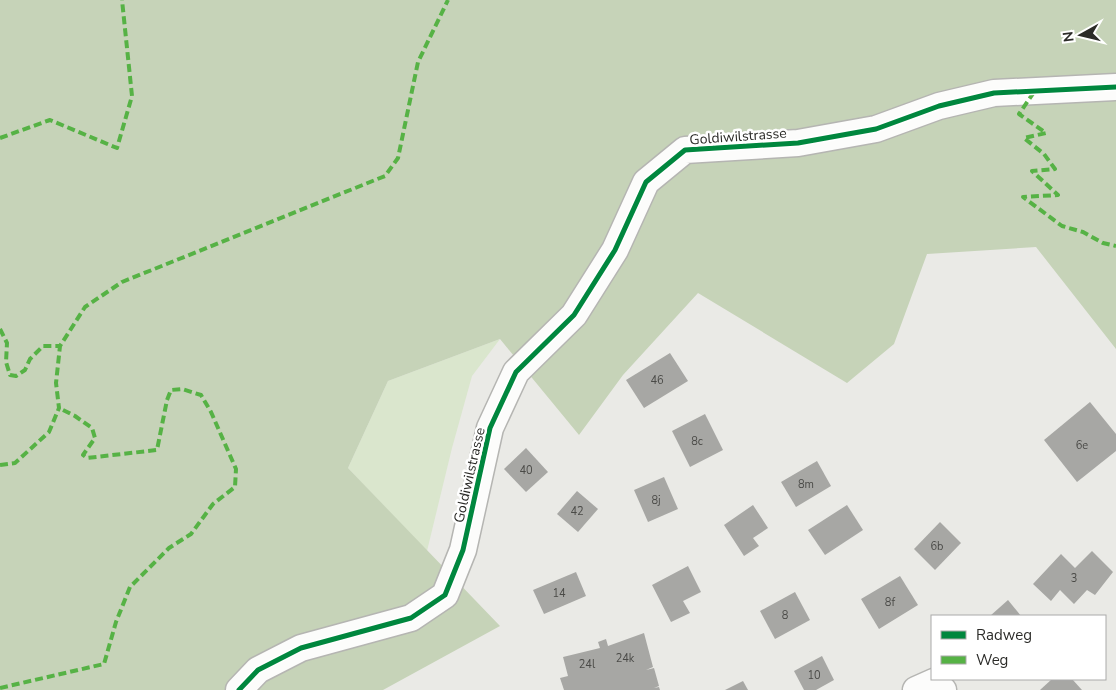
<svg xmlns="http://www.w3.org/2000/svg" width="1116" height="690" font-family="'Nunito Sans',sans-serif">
<style>
.green{fill:#dae6cd}
.forest{fill:#c6d3b8}
.building{fill:#a7a7a4}
.lines{fill:none;stroke-linecap:round;stroke-linejoin:round}
.minor-casing{stroke:#b5b5b2;stroke-width:29}
.minor{stroke:#fcfcfb;stroke-width:26}
.quiet{stroke:#56b245;stroke-width:4;stroke-dasharray:8 4;stroke-linecap:butt}
.cycleway-casing{stroke:#fff;stroke-width:8}
.cycleway{stroke:#00873e;stroke-width:5}
.labels{text-anchor:middle;stroke-width:5;stroke-linejoin:round;paint-order:stroke}
.number-label{font-size:11px;fill:#4a4a47}
.street-label{font-size:14px;fill:#2b2b28;stroke:#fff}
</style>
<rect width="100%" height="100%" fill="#eaeae6"/>
<polygon class="green" points="500,339 472,376 452,448 427,551 348,468 388,381"/>
<polygon class="forest" points="0,0 1116,0 1116,349 1036,247 927,254 894,344 847,383 698,293 623,375 579,435 500,339 388,381 348,468 500,626 383,690 0,690"/>
<g class="building">
<polygon points="670,353 688,381 644,408 626,380"/>
<polygon points="1090,402 1116,434 1116,451 1077,482 1044,440"/>
<polygon points="705,414 723,450 690,467 672,431"/>
<polygon points="526,448 548,472 526,492 504,469"/>
<polygon points="817,461 831,486 796,507 781,482"/>
<polygon points="664,477 678,509 648,522 634,490"/>
<polygon points="577,491 598,509 578,532 557,514"/>
<polygon points="753,505 768,528 753,538 759,546 744,556 724,525"/>
<polygon points="847,505 863,530 825,555 808,530"/>
<polygon points="940,522 961,543 935,570 914,549"/>
<polygon points="1092,551 1113,572 1095,595 1087,590 1074,604 1060,590 1051,601 1033,584 1061,554 1075,568"/>
<polygon points="688,566 701,592 683,601 690,613 671,622 652,585"/>
<polygon points="576,572 586,596 544,614 533,590"/>
<polygon points="900,576 918,605 879,629 861,599"/>
<polygon points="795,592 810,620 775,639 760,611"/>
<polygon points="1008,600 1021,616 990,616"/>
<polygon points="644,633 653,667 646,670 654,668 659,686 654,688 659,687 660,690 564,690 560,678 568,676 563,657 600,648 598,642 606,639 608,646"/>
<polygon points="822,656 834,680 816,690 804,690 794,671"/>
<polygon points="1052,679 1072,679 1082,690 1040,690"/>
<polygon points="743,681 748,690 725,690"/>
</g>
<g class="lines">
<defs>
<g id="minor">
<polyline points="239,690 258,670 301,648 411,618 445,595 463,550 490,428 516,372 574,315 615,250 646,182 685,150 798,143 876,129 939,106 994,93 1116,87"/>
<polyline points="916,690 934,682 943,690"/>
</g>
</defs>
<use href="#minor" class="minor-casing"/>
<use href="#minor" class="minor"/>
<g class="quiet">
<polyline points="1034,92 1019,114 1046,133 1024,138 1044,154 1055,169 1032,171 1058,195 1023,197 1062,226 1083,232 1103,243 1116,246"/>
<polyline points="0,138 50,120 117,148 132,96 122,0"/>
<polyline points="0,329 7,343 6,362 10,375 16,376 25,370 30,359 43,346 60,346"/>
<polyline points="0,465 15,463 49,432 59,408 56,383 60,346 85,307 122,282 385,176 398,158 418,62 448,0"/>
<polyline points="0,688 104,664 116,622 130,587 169,548 191,534 213,504 235,487 236,469 211,412 201,395 182,389 171,390 167,400 157,450 87,458 83,455 95,438 92,428 75,416 59,408"/>
</g>
<defs>
<polyline id="cycleway" points="239,690 258,670 301,648 411,618 445,595 463,550 490,428 516,372 574,315 615,250 646,182 685,150 798,143 876,129 939,106 994,93 1116,87"/>
</defs>
<use href="#cycleway" class="cycleway-casing"/>
<use href="#cycleway" class="cycleway"/>
</g>
<g class="labels">
<g class="number-label">
<text x="657" y="384">46</text>
<text x="697" y="445">8c</text>
<text x="1082" y="449">6e</text>
<text x="526" y="474">40</text>
<text x="806" y="488">8m</text>
<text x="656" y="504">8j</text>
<text x="577" y="515">42</text>
<text x="937" y="550">6b</text>
<text x="1074" y="582">3</text>
<text x="559" y="597">14</text>
<text x="890" y="606">8f</text>
<text x="785" y="619">8</text>
<text x="625" y="662">24k</text>
<text x="587" y="668">24l</text>
<text x="814" y="679">10</text>
</g>
<g class="street-label">
<text transform="translate(738 136) rotate(-4)" y="5">Goldiwilstrasse</text>
<text transform="translate(469 475) rotate(-77)" y="5">Goldiwilstrasse</text>
</g>
</g>
<rect x="931" y="615" width="175" height="65" fill="#ffffff" stroke="#aaaaa9"/>
<rect x="941" y="631" width="25" height="8" fill="#00873e" stroke="#aaaaa9"/>
<text x="976" y="640" font-size="15" fill="#2b2b28">Radweg</text>
<rect x="941" y="656" width="25" height="8" fill="#56b245" stroke="#aaaaa9"/>
<text x="976" y="665" font-size="15" fill="#2b2b28">Weg</text>
<g transform="translate(1081 35) rotate(262)" stroke="#ffffff" stroke-width="4" paint-order="stroke">
<path d="M0-4L9 19L0 12L-9 19Z" fill="#2b2b28"/>
<text y="-8" font-size="14" font-weight="bold" text-anchor="middle" fill="#2b2b28">N</text>
</g>
</svg>
